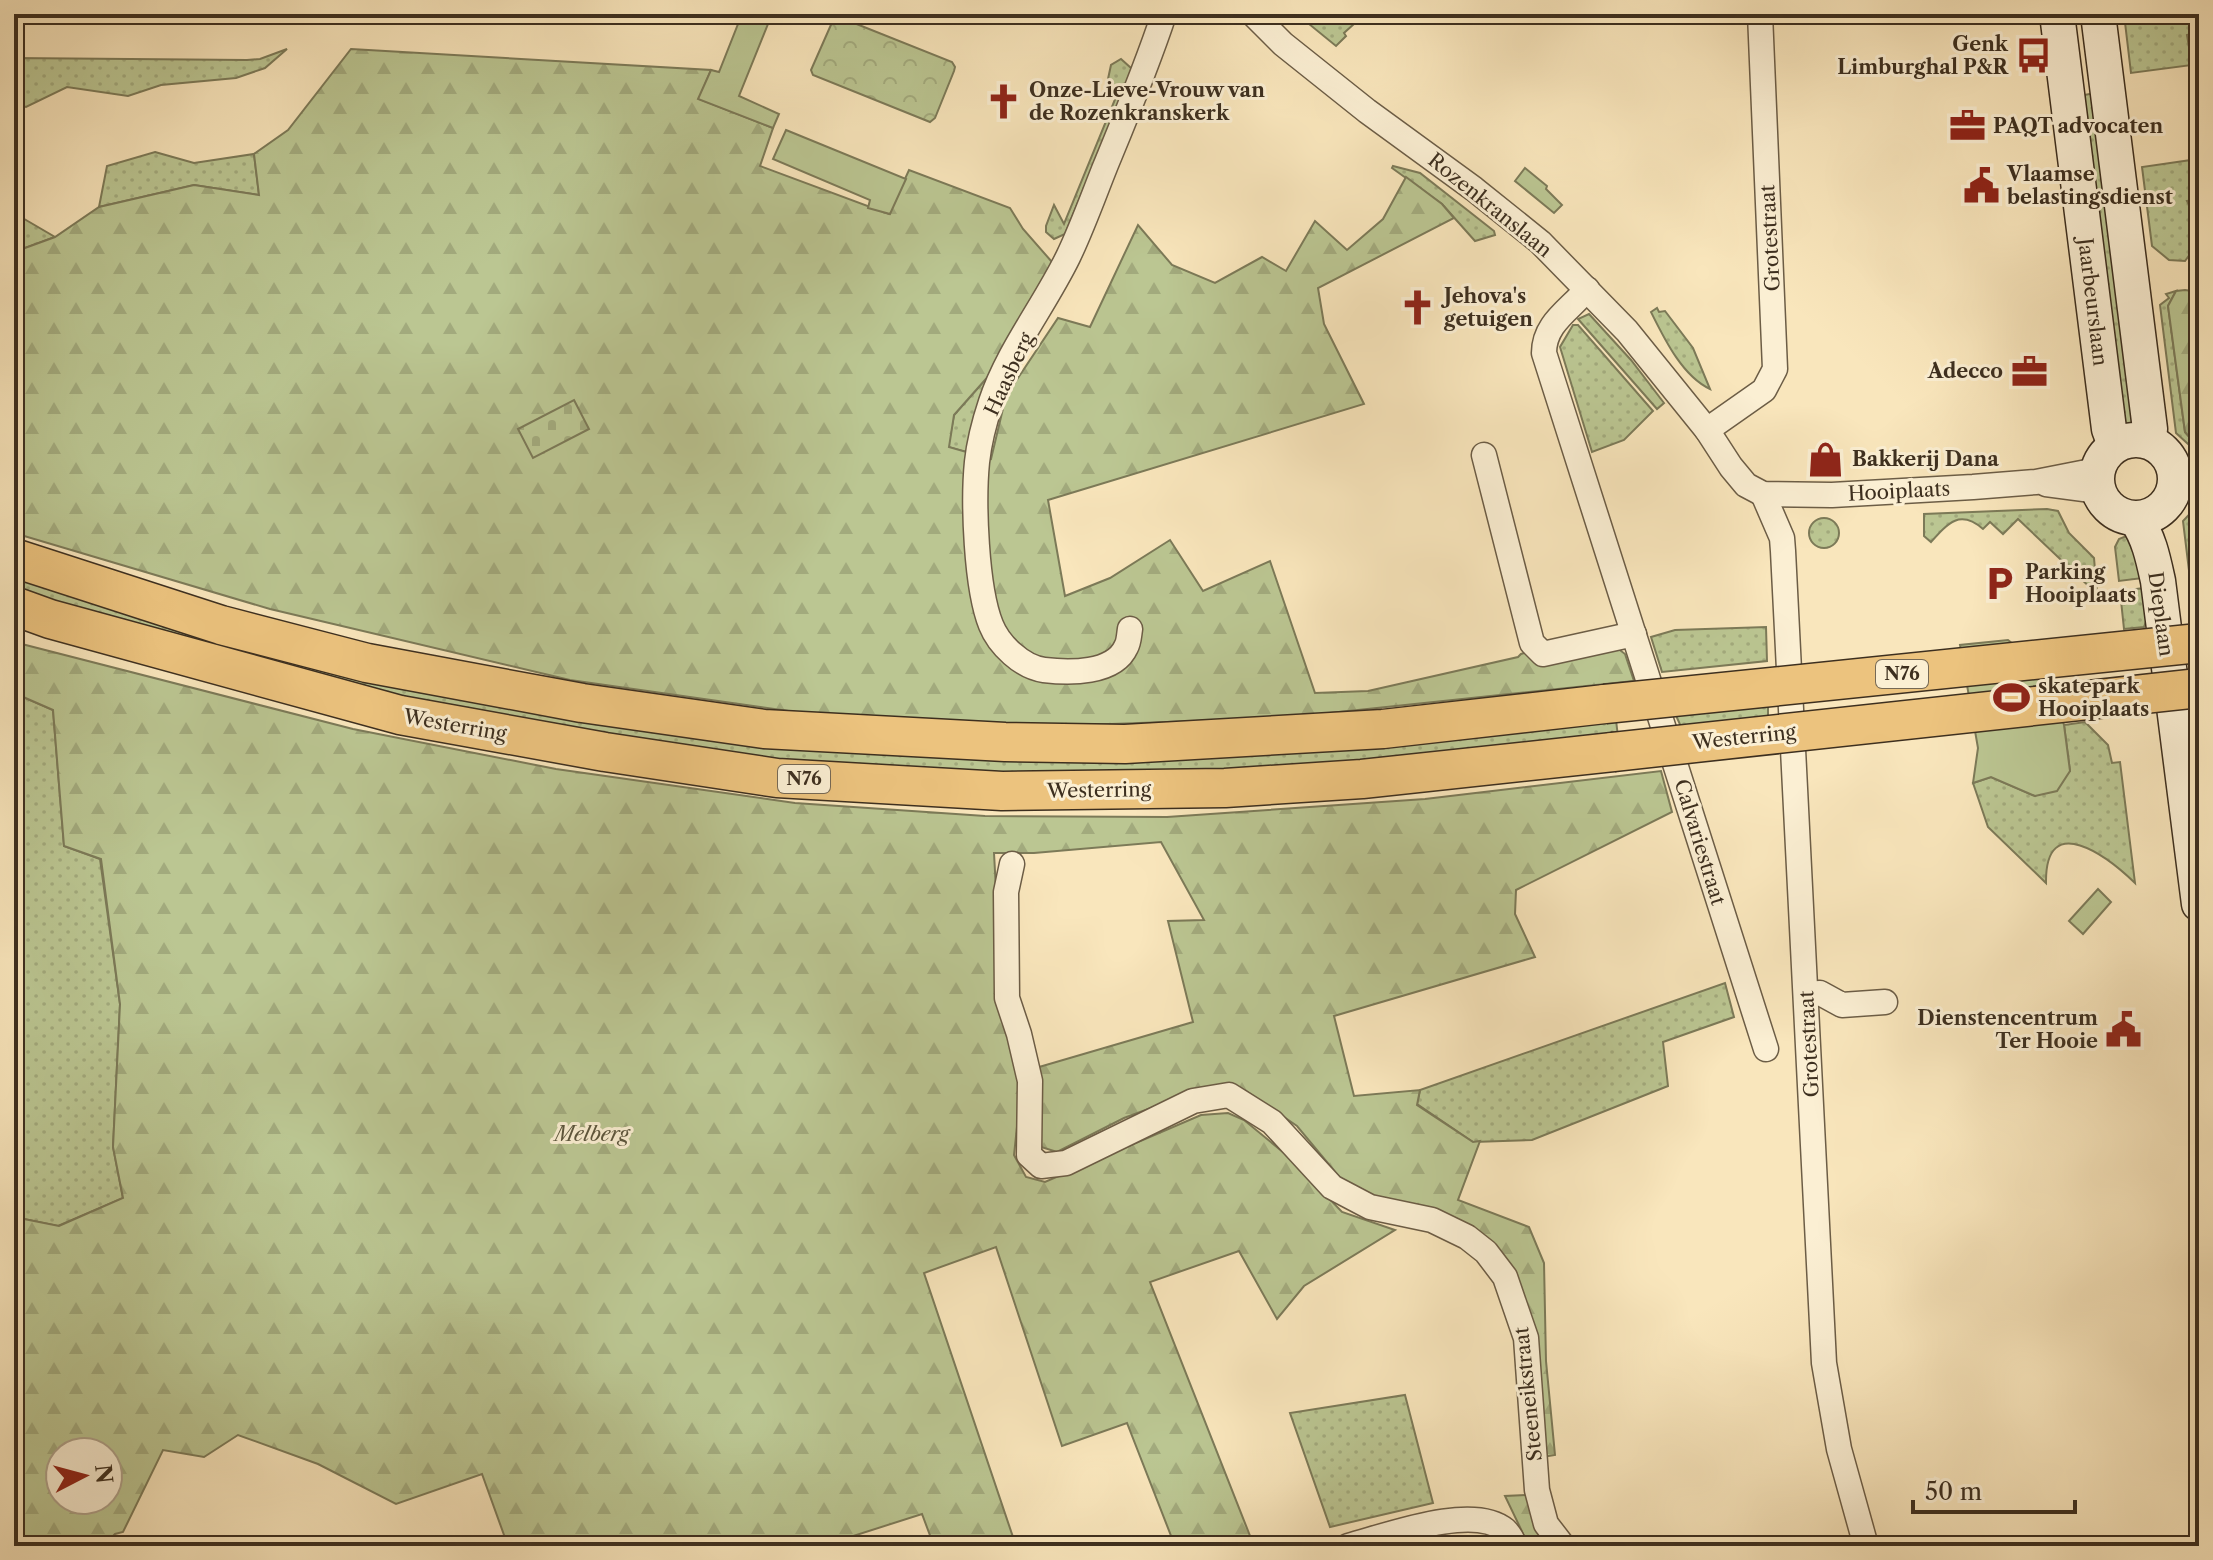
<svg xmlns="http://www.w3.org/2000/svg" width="2213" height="1560" font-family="'Libre Caslon Text',serif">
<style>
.grass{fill:url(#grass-dots);stroke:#7c7a58;stroke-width:2}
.forest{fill:url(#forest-firs);stroke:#7c7a58;stroke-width:2;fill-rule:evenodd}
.cemetery{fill:url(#cemetery-stones);stroke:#7c7a58;stroke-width:2}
.park{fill:url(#park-crowns);stroke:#7c7a58;stroke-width:2}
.garden{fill:#bbc692;stroke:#7c7a58;stroke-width:2}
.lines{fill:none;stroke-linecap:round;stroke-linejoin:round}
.minor-casing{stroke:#6c5d46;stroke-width:27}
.secondary-casing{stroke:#3d2f1f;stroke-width:37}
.trunk-casing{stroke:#3d2f1f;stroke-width:41}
.minor{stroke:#fbefd3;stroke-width:24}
.secondary{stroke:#fbefd3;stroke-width:34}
.trunk{stroke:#ecc37e;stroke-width:38}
.trunk-bridge-casing{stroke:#3d2f1f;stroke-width:41;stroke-linecap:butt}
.trunk-bridge{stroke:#ecc37e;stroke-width:38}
.labels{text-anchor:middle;stroke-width:6;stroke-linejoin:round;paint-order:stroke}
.shield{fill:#fbefd3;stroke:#766955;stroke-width:2}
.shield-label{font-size:18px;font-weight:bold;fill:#3d2f1f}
.poi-label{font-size:20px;font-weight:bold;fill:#3d2f1f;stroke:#fbefd3;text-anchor:start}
.street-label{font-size:20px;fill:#3d2f1f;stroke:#fbefd3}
.park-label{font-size:20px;font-style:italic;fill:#5c553c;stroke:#fbefd3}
</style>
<defs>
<pattern id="grass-dots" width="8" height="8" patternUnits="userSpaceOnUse" patternTransform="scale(2)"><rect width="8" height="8" fill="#bbc692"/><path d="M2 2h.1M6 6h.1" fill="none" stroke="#a2aa7d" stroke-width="1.8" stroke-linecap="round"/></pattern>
<pattern id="forest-firs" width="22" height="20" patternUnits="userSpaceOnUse" patternTransform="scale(2)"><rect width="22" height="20" fill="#bbc692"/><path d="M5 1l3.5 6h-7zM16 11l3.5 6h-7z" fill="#a2aa7d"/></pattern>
<pattern id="cemetery-stones" width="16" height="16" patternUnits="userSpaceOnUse" patternTransform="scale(2)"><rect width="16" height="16" fill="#bbc692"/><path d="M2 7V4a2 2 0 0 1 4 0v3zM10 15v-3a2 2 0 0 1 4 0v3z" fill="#a2aa7d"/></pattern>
<pattern id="park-crowns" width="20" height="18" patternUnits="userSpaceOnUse" patternTransform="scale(2)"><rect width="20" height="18" fill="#bbc692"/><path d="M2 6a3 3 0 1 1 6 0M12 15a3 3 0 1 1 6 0" fill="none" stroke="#a2aa7d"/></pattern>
</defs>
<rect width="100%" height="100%" fill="#f9e6bc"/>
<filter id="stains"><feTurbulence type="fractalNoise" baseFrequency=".0025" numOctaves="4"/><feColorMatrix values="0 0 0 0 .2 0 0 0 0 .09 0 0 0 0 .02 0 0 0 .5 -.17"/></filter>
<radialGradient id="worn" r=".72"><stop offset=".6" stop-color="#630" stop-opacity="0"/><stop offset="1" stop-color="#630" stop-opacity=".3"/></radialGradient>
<g class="grass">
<polygon points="1318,14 1365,14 1344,33 1346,36 1336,46 1309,24"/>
<polygon points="2124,14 2192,14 2195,33 2187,35 2192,65 2131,73"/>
<polygon points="287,49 265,68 236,78 161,85 128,96 67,87 26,107 14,104 14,58 247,60 260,59"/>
<polygon points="1121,59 1131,68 1131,73 1065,234 1054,239 1046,232 1046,226 1054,205 1064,224 1116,97 1108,79 1111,65"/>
<polygon points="2095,93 2138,421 2127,424 2117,422 2079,96"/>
<polygon points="155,152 194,163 254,154 259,195 194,185 99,207 107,166"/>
<polygon points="2198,159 2197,170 2191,172 2198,199 2187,201 2195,216 2190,234 2199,242 2185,261 2169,260 2152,246 2142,167"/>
<polygon points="1393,166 1420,173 1494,231 1495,235 1475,241 1442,204 1392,168"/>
<polygon points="14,213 55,237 25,248 14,249"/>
<polygon points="2176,291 2168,306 2185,432 2199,448 2199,454 2176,433 2160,305 2169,298 2166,294"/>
<path d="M 1657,308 L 1659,312 L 1665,311 L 1693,348 L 1710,389 C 1682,376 1664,338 1651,312 Z"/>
<polygon points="1589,314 1631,360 1664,403 1657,409 1578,319"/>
<polygon points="1573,325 1578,325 1653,411 1624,440 1592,452 1560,347"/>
<polygon points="1000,363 973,454 948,447 954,415"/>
<polygon points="2199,504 2193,534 2199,579 2199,620 2195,620 2183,521"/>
<path d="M 2047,509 L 2058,511 L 2069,533 L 2094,558 L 2097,594 L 2018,519 L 2003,534 L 1990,522 L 1983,529 C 1960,509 1948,523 1931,542 L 1924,536 L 1924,514 Z"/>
<circle cx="1824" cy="533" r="15"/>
<polygon points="2129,535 2151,577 2119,581 2115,547 2119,539"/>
<polygon points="14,574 704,735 1616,720 1618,737 1305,768 1031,774 823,765 699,750 410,701 14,590"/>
<polygon points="2152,587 2150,610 2144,627 2124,629 2120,591"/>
<polygon points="1766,627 1767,661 1662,672 1651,637 1675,630"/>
<polygon points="14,693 53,710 64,846 100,859 120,1004 113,1147 123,1198 58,1226 14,1217"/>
<polygon points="1768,700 1768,720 1682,729 1674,711"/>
<path d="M 2085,722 L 2108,745 L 2112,763 L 2120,762 L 2135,883 C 2108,857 2045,809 2046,883 L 1988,827 L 1973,783 L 1991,777 L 2035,796 L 2070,771 L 2064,725 Z"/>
<polygon points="1725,983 1734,1017 1663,1042 1668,1086 1532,1140 1473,1142 1417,1104 1420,1090"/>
<polygon points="1405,1395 1433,1503 1330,1527 1290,1413"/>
</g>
<g class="forest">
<polygon points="351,49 711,70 699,99 773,128 760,166 889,214 909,170 1010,208 1023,229 1052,262 1031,308 1000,363 954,415 949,447 991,459 1006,396 1058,318 1090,327 1138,225 1172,265 1215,283 1262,257 1286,271 1315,221 1347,250 1383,219 1406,177 1442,204 1454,218 1318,288 1324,324 1364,404 1048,500 1065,596 1110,578 1170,540 1203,591 1270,561 1315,693 1368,691 1518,657 1521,654 1531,651 1616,647 1625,654 1634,681 1282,718 1055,726 824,716 570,680 270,609 14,533 14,249 25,248 55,237 99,207 194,185 259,195 254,154 288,130"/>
<polygon points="2185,290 2199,292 2199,448 2185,432 2168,306 2176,291"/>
<path d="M 14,642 L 353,729 L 556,769 L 795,803 L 985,816 L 1167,817 L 1425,799 L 1661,771 L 1672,812 L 1516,890 L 1515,914 L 1535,957 L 1334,1016 L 1354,1096 L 1420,1090 L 1417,1105 L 1473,1142 L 1480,1141 L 1458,1200 L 1529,1227 L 1544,1263 L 1546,1361 L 1555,1455 L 1542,1457 L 1512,1270 L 1375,1200 L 1341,1179 L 1297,1126 L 1246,1091 L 1218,1085 L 1189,1094 L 1124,1118 L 1057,1152 L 1038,1146 L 1041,1107 L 1039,1067 L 1193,1022 L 1168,921 L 1204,920 L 1161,842 L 1034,853 L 994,853 L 1002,1000 L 1022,1080 L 1014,1155 L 1026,1177 L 1045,1182 L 1201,1115 L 1228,1113 L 1244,1120 L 1289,1157 L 1342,1212 L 1395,1230 L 1304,1286 L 1277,1319 L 1239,1251 L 1150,1282 L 1254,1546 L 1175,1546 L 1127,1423 L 1062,1446 L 996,1247 L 924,1273 L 1016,1546 L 934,1546 L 922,1514 L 822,1546 L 508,1546 L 482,1474 L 396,1504 L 318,1464 L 238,1435 L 204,1457 L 163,1450 L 123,1532 L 115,1534 L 104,1546 L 14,1546 L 14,1217 L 59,1226 L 123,1198 L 113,1147 L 120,1004 L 101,859 L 64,846 L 53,710 L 14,693 ZM 60,1452 L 108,1452 L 108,1500 L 60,1500 Z"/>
<polygon points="1528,1495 1548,1546 1529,1546 1505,1496"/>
</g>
<polygon class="cemetery" points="574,400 589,429 533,458 518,429"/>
<polygon class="park" points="839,17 952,62 955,67 954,71 935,118 930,122 813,75 811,70 834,18"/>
<g class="garden">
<polygon points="742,14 772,14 739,96 779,114 773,128 698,99 711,70 719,72"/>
<polygon points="786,130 906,179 890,214 868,208 870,200 773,159"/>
<polygon points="1525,168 1547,186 1546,189 1562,205 1554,213 1515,181"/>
<polygon points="2008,640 2047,671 2064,725 2070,771 2057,791 2035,796 1991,777 1973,783 1978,748 1960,645"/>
<polygon points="2098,889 2111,902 2083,934 2069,921"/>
</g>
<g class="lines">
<defs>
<g id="minor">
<polyline points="1253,14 1283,44 1367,111 1474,189 1540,242 1627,331 1707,430 1731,467 1746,485 1763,494 1832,495 1973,487 2036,482 2097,470"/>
<path d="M 1587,289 C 1570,310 1544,323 1544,353 L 1766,1049"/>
<polyline points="1707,430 1764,390 1775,369 1760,14"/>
<polyline points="1484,455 1532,643 1543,654 1634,634"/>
<polyline points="2046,484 2099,491"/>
<polyline points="1763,494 1782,538 1783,551 1824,1363 1839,1449 1866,1546"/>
<path d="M 1130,629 C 1129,635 1129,642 1126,647 C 1114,674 1069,673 1044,670 C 1022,667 999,645 991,625 C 976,588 973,502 977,462 C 979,443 985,420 991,402 C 1008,351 1044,306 1068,257 C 1082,228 1093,197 1105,167 C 1126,116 1147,66 1164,14"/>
<polyline points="1012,864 1006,892 1007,998 1019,1034 1030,1081 1029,1155 1041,1166 1066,1163 1193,1101 1229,1095 1272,1122 1332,1187 1370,1207 1432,1220 1467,1237 1486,1252 1505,1277 1526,1338 1537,1490 1546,1524 1563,1546"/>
<polyline points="1807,994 1820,993 1842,1005 1885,1002"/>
<path d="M 1348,1546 C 1386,1536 1473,1503 1505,1530 C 1509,1534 1513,1541 1515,1546"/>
</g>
<g id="secondary">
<polyline points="2057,14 2109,429 2115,445"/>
<polyline points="2098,14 2150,429 2147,441"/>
<circle cx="2136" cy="479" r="39"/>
<path d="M 2136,519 C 2149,538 2153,558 2158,581 L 2199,904"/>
</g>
<g id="trunk">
<polyline points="14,558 221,625 367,663 582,703 764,729 1005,742 1125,744 1383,729 1605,704"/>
<polyline points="14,606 50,619 400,715 605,752 777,778 1002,791 1225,788 1362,779 1613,752"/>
</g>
</defs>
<use href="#minor" class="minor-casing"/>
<use href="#secondary" class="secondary-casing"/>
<use href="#trunk" class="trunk-casing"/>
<use href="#minor" class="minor"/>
<use href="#secondary" class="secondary"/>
<use href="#trunk" class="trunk"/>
<defs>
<g id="trunk-bridge">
<polyline points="1605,704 2199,643"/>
<polyline points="1613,752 2199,688"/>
</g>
</defs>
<use href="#trunk-bridge" class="trunk-bridge-casing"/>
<use href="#trunk-bridge" class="trunk-bridge"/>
</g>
<defs>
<symbol id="bus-bare" viewBox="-9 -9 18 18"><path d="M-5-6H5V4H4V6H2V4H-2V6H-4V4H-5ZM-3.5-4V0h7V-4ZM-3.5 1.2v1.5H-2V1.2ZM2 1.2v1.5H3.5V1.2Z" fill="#8f2418" stroke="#fbefd3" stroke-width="2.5" paint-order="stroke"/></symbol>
<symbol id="church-bare" viewBox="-9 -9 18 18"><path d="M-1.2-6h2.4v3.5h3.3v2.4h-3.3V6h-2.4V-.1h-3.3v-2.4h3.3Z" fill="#8f2418" stroke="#fbefd3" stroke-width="2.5" paint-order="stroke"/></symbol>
<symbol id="office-bare" viewBox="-9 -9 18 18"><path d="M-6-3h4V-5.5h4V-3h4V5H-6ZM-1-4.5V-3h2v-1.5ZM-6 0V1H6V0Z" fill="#8f2418" stroke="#fbefd3" stroke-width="2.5" paint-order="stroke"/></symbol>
<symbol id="civic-bare" viewBox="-9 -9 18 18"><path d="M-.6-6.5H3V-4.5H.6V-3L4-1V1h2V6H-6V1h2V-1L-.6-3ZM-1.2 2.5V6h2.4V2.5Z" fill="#8f2418" stroke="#fbefd3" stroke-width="2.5" paint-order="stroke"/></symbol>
<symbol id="shop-bare" viewBox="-9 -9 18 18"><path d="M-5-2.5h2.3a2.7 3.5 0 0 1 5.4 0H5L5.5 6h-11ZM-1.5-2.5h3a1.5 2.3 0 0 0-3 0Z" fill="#8f2418" stroke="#fbefd3" stroke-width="2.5" paint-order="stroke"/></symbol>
<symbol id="parking-bare" viewBox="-9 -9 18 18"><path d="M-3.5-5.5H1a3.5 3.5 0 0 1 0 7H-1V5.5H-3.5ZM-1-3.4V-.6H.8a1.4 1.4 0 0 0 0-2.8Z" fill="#8f2418" stroke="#fbefd3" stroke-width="2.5" paint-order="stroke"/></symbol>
<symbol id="stadium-bare" viewBox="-9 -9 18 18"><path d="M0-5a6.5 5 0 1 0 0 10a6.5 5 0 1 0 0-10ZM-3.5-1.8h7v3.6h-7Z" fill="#8f2418" stroke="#fbefd3" stroke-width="2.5" paint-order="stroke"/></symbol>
</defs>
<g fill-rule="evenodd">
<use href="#bus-bare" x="2008" y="30" width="51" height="51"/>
<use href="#church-bare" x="978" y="76" width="51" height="51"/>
<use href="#office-bare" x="1942" y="100" width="51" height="51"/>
<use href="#civic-bare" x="1956" y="160" width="51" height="51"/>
<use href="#church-bare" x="1392" y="282" width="51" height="51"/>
<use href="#office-bare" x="2004" y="346" width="51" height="51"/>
<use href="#shop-bare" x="1800" y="434" width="51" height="51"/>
<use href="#parking-bare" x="1974" y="558" width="51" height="51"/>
<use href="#stadium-bare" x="1986" y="672" width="51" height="51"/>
<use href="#civic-bare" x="2098" y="1004" width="51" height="51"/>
</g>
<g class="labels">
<g class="shield">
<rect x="1876" y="660" width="52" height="28" rx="6"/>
<rect x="778" y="765" width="52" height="28" rx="6"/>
</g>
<g class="shield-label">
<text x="1902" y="680">N76</text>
<text x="804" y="785">N76</text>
</g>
<g class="poi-label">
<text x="2008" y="51" text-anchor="end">Genk<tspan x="2008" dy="23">Limburghal P&amp;R</tspan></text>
<text x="1029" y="97">Onze-Lieve-Vrouw van<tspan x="1029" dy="23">de Rozenkranskerk</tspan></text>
<text x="1993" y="133">PAQT advocaten</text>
<text x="2007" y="181">Vlaamse<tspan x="2007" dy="23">belastingsdienst</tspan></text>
<text x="1444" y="303">Jehova's<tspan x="1444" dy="23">getuigen</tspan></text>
<text x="2003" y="378" text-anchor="end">Adecco</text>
<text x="1852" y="466">Bakkerij Dana</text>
<text x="2025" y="579">Parking<tspan x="2025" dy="23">Hooiplaats</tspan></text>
<text x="2038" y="693">skatepark<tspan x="2038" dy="23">Hooiplaats</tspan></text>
<text x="2098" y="1025" text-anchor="end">Dienstencentrum<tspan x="2098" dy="23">Ter Hooie</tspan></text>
</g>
<g class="street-label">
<text transform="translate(1490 205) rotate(39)" y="7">Rozenkranslaan</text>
<text transform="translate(1770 238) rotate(-93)" y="7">Grotestraat</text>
<text transform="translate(2093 302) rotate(83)" y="7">Jaarbeurslaan</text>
<text transform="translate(1009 374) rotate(-65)" y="7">Haasberg</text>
<text transform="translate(1899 491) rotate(-3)" y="7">Hooiplaats</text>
<text transform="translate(2161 614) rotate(82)" y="7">Dieplaan</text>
<text transform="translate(455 725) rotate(10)" y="7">Westerring</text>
<text transform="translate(1744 737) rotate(-6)" y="7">Westerring</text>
<text transform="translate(1099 790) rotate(-1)" y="7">Westerring</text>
<text transform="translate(1700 842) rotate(73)" y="7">Calvariestraat</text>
<text transform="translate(1809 1044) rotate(-93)" y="7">Grotestraat</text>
<text transform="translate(1528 1394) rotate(-96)" y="7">Steeneikstraat</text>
</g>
<g class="park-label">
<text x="592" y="1141">Melberg</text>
</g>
</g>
<rect width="2213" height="1560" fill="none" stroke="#f9e6bc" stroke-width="48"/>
<rect x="16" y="16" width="2181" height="1528" fill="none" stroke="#3d2f1f" stroke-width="4"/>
<rect x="24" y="24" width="2165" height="1512" fill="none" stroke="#3d2f1f" stroke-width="2"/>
<g transform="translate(84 1476) rotate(84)"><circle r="38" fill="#fbefd3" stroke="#afa28b" stroke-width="2"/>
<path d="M0-6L14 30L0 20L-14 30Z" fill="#8f2418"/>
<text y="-12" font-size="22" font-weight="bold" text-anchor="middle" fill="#3d2f1f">N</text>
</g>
<path d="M1913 1500v12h162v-12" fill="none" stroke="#3d2f1f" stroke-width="4"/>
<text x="1925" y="1500" font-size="24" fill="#3d2f1f" stroke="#fbefd3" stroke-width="6" paint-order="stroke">50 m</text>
<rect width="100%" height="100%" filter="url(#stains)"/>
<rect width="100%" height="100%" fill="url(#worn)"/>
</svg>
